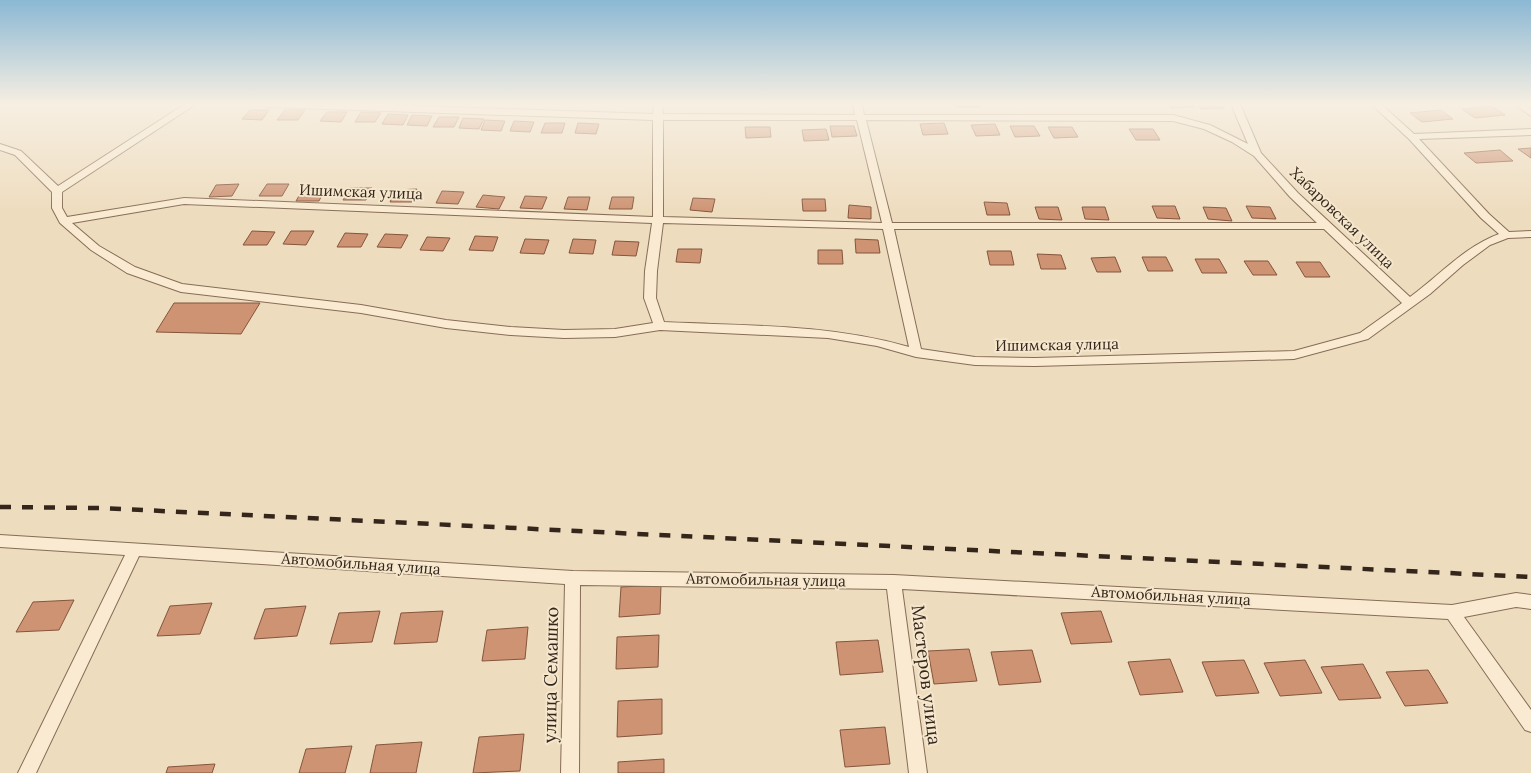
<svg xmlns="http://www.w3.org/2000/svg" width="1531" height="773" font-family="Lora,serif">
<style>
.building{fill:#cd9373;stroke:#85553c}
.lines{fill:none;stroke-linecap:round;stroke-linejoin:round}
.street-casing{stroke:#866d56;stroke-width:2}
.street{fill:#f9ead1;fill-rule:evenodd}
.rail{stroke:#35261b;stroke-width:4.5;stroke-dasharray:11 11;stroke-linecap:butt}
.labels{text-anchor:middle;stroke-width:4;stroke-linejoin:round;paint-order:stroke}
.street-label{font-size:15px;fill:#35261b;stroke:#f5e7cd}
.near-street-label{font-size:18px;fill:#35261b;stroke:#f5e7cd}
</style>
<rect width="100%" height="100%" fill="#eedcbe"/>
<g class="building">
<polygon points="955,104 979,104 980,107 957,107"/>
<polygon points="1169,104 1192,104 1195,107 1171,108"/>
<polygon points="1197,104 1221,104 1224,108 1201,109"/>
<polygon points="1492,106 1505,115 1475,118 1462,109"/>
<polygon points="250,110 269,110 262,120 242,119"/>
<polygon points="285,110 305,110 298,120 277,120"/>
<polygon points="1441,110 1453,119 1422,122 1410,113"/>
<polygon points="327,112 347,112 341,122 320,121"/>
<polygon points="361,112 381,113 375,122 355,122"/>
<polygon points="388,114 408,115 403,125 382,124"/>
<polygon points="412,115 432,116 427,126 407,125"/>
<polygon points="439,117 459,117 454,127 433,127"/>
<polygon points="463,118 484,119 479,129 459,128"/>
<polygon points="485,120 505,121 501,131 481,130"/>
<polygon points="514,121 534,122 530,132 510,131"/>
<polygon points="545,123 565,123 562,133 541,133"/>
<polygon points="578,123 599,124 596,134 575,133"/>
<polygon points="944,123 948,134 923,135 920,124"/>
<polygon points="995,124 1000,135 976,136 971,125"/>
<polygon points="830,126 854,126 857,136 832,137"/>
<polygon points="1010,126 1034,126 1040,136 1015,137"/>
<polygon points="745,127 770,127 771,137 746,138"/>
<polygon points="1048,127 1072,127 1078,137 1054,138"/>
<polygon points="826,129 829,140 804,141 802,130"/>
<polygon points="1129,129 1153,129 1160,140 1136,140"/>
<polygon points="1531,148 1531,158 1518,149"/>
<polygon points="1500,150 1513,161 1476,163 1464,153"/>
<polygon points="239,184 232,196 209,197 216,185"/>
<polygon points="267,184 289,184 282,196 259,196"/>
<polygon points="350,188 372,188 366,200 343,200"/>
<polygon points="303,189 325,189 319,201 296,201"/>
<polygon points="417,189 412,202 390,202 395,190"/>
<polygon points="442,191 464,192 458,204 436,203"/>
<polygon points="483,195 505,197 499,209 476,207"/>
<polygon points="525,196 547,197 542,209 520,208"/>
<polygon points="568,197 590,197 587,210 564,209"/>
<polygon points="612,197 634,197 632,209 609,209"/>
<polygon points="693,198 715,199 712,212 690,210"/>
<polygon points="802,199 825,199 826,211 803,211"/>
<polygon points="984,202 1007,203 1010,215 987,215"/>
<polygon points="849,205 871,207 871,219 848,218"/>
<polygon points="1152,206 1175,206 1180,219 1157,218"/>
<polygon points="1246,206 1270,207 1276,219 1252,218"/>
<polygon points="1035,207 1058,207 1062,220 1039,219"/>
<polygon points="1082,207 1105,207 1109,220 1085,219"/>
<polygon points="1203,207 1226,208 1232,221 1208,219"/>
<polygon points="252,231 275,232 267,245 243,245"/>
<polygon points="291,231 314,231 306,245 283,244"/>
<polygon points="345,233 368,234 361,247 337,247"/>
<polygon points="385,234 408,235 401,248 377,247"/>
<polygon points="475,236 498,237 493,251 469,250"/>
<polygon points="427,237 450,238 443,251 420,250"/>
<polygon points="525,239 549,240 544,254 520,253"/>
<polygon points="573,239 596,240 593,254 569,253"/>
<polygon points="855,239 878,240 880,253 856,253"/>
<polygon points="615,241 639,242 636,256 612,255"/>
<polygon points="678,249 702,249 700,263 676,262"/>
<polygon points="818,250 842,250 843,264 818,264"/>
<polygon points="987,251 1011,251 1014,265 990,265"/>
<polygon points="1037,254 1061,255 1066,269 1041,269"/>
<polygon points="1115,257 1121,272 1097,272 1091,258"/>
<polygon points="1142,257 1166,257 1173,271 1148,271"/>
<polygon points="1195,259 1219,259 1227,273 1202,273"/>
<polygon points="1244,261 1268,261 1277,275 1253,275"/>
<polygon points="1296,262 1320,262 1330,277 1305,277"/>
<polygon points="174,303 260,303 241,334 156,332"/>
<polygon points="661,585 660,614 619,617 621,587"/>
<polygon points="74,600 59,630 16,632 33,602"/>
<polygon points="212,603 200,634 157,636 170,606"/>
<polygon points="306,606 297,636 254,639 265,609"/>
<polygon points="380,611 372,642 330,644 339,613"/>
<polygon points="443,611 437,642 394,644 401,613"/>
<polygon points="1101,611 1112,642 1071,644 1061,613"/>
<polygon points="528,627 525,659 482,661 487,630"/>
<polygon points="659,635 658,667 616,669 617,637"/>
<polygon points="878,640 883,672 840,675 836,642"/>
<polygon points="969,649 977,681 934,684 928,651"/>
<polygon points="1032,650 1041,682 999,685 991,652"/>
<polygon points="1170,659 1183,692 1140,695 1128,662"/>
<polygon points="1244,660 1259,693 1216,696 1202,662"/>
<polygon points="1305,660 1322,693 1280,696 1264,663"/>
<polygon points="1363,664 1381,698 1339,700 1321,667"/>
<polygon points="1428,670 1448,703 1405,706 1386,672"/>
<polygon points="662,699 662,734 617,737 618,701"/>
<polygon points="885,727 890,764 845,767 840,730"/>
<polygon points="524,734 520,771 473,773 479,737"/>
<polygon points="422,742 416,773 370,773 376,745"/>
<polygon points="352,746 345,773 299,773 306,749"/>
<polygon points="664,759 664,773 618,773 618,762"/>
<polygon points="215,764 212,773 166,773 168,767"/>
</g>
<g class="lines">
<defs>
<g id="street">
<path d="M 185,104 L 196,104 L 62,192 L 62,208 L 67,217 L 184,198 L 653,217 L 653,120 L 267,107 L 263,104 L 358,104 L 653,114 L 654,104 L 662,104 L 663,114 L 855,115 L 853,104 L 862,104 L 864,115 L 1173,115 L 1210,125 L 1248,144 L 1231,104 L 1240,104 L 1261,153 L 1298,193 L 1410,297 C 1440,275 1464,247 1499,234 L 1481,218 L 1409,139 L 1371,104 L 1381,104 L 1414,134 L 1531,129 L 1531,135 L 1419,139 L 1489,214 L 1509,232 L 1531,231 L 1531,237 L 1508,238 L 1490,245 L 1463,265 L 1430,294 L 1368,339 L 1294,359 L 1035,366 L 975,365 L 916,357 L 877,346 L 828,338 L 660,330 L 615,337 L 564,338 L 511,335 L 446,328 L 361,313 L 181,292 L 127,273 L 91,250 L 60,223 L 52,208 L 52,192 L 15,155 L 0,150 L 0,144 L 21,151 L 58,186 ZM 663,120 L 857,120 L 882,223 L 663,217 ZM 866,120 L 1173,121 L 1204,129 L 1232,142 L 1254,156 L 1290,197 L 1317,223 L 892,223 ZM 184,204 L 652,223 L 645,271 L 644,298 L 653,323 L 615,329 L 564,330 L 511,327 L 446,320 L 361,305 L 182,284 L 135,267 L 99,246 L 72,223 ZM 663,223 L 883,229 L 909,347 C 829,324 746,326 664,322 L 656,298 L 657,271 ZM 894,229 L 1324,229 L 1402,303 L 1360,333 L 1294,351 L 1035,358 L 975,357 L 921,349 Z"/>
<polygon points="1514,104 1524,104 1531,109 1531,116"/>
<polygon points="0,535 573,571 894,575 1452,605 1516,593 1531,595 1531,609 1516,607 1464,617 1531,710 1531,732 1525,730 1448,619 902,589 927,773 909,773 887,589 580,585 579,773 561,773 565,584 139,556 36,773 18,773 125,555 0,547"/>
</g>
</defs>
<use href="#street" class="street-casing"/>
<use href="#street" class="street"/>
<polyline class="rail" points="0,507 100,508 1531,577"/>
</g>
<linearGradient id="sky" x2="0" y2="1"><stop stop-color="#8bb8d4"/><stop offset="0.49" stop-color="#f7efe2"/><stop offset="1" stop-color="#f7efe2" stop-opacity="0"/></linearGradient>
<rect width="1531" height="213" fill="url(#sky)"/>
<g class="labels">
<g class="street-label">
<text transform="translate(361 192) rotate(2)" y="5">Ишимская улица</text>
<text transform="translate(1342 218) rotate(44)" y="5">Хабаровская улица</text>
<text transform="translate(1057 345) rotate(-1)" y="5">Ишимская улица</text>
<text transform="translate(361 564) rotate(4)" y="5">Автомобильная улица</text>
<text transform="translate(766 580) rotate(1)" y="5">Автомобильная улица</text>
<text transform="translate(1171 596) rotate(3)" y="5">Автомобильная улица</text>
</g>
<g class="near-street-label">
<text transform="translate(551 675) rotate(-89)" y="6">улица Семашко</text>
<text transform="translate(926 675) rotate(83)" y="6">Мастеров улица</text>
</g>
</g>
</svg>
